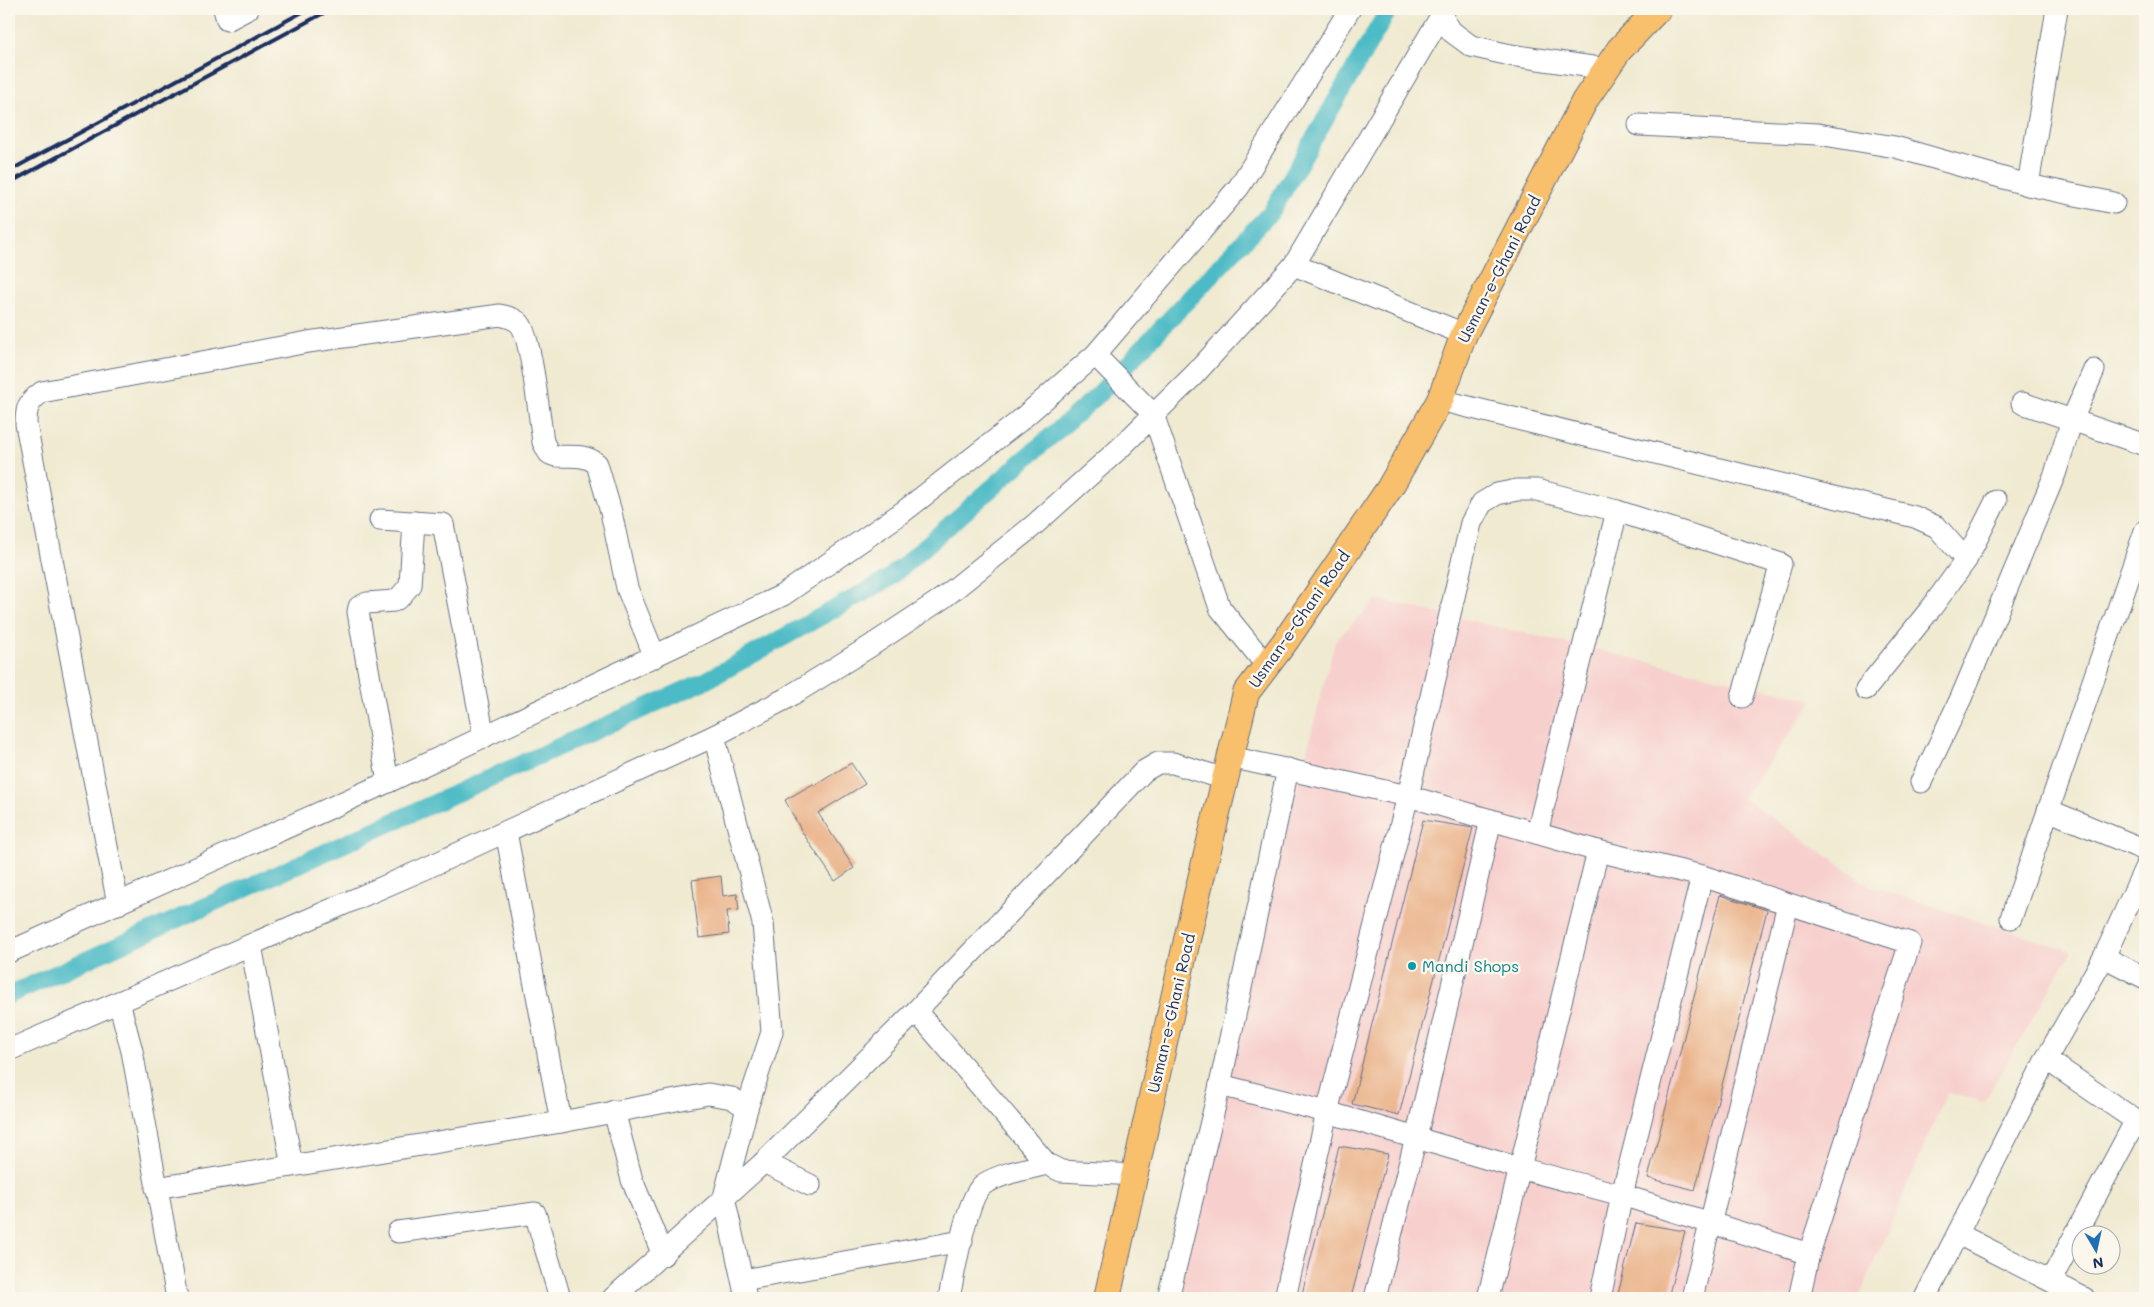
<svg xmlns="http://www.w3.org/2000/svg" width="2154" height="1307" font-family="Mali,sans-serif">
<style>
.built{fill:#f7d0cd}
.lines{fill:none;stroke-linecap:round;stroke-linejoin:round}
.canal{stroke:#4dbbc6;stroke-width:18}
.building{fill:#eab28a}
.minor-casing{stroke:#667086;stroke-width:23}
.major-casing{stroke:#667086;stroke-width:28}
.minor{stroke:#fff;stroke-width:21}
.major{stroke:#f8bf6c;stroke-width:26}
.rail{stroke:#1b2f5e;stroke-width:4}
.culture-dot{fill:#0f9aa8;stroke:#fbf7ec;stroke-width:2}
.labels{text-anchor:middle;stroke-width:5;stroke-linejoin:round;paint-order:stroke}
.street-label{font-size:16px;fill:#1b2f5e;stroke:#fbf7ec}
.culture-label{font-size:16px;fill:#0d838f;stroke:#fbf7ec;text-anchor:start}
</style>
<rect width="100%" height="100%" fill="#fbf7ec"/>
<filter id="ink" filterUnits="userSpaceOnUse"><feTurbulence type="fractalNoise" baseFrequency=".02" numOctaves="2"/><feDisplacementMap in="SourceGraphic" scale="10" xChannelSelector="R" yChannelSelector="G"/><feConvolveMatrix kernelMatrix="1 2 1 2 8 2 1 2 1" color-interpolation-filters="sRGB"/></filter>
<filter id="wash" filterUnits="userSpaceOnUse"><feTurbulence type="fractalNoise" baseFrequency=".0096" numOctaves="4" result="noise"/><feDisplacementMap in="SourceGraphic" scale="20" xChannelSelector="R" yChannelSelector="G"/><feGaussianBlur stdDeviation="1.12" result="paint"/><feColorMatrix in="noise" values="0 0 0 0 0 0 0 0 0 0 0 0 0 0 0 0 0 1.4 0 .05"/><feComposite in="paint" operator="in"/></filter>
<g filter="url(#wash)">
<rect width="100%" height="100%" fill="#f0ead1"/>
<polygon class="built" points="1377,599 1814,700 1743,798 1870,886 2072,951 1984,1102 1947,1093 1859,1298 1165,1298 1335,641"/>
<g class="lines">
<polyline class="canal" points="9,995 707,680 888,579 1098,395 1272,211 1389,9"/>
</g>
<g id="blocks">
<g class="building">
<polygon points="851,763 865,784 818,813 854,868 835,881 802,832 785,800 813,784 814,786"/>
<polygon points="1423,820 1473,828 1399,1115 1352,1104"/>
<polygon points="721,876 723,896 737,894 739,910 727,911 729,934 699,938 692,880"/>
<polygon points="1720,895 1767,910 1695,1190 1648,1178"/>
<polygon points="1339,1146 1388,1154 1351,1298 1301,1298"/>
<polygon points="1636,1223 1685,1231 1668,1298 1617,1298"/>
</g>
</g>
</g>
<g filter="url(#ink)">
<use href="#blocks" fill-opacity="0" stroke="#667086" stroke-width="1"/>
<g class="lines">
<defs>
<g id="minor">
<polyline points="224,9 227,20 248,9"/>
<polyline points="1441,16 1452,32 1471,46 1510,55 1606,69"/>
<polyline points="1639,125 1818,134 1895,147 2028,185 2114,203"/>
<polyline points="2028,185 2057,9"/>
<polyline points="1294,265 1464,334"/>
<polyline points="1095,355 1153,414 1220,608 1267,666"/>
<polyline points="1440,400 1915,517 1937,527 1966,560"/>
<polyline points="2022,403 2145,445"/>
<polyline points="380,520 443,524 484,737"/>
<polyline points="1866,689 1932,607 1966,560 1996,501"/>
<polyline points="714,736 763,923 772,1032 747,1108 724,1197 746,1298"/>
<polyline points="1230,757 1408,796 1598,851 1702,876 1910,943 1809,1254 1799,1298"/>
<polyline points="388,782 358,612 359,607 367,603 394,601 400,597 410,585 414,522"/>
<polyline points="1921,782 1961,698 2055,474 2072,420 2094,370"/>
<polyline points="2048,810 2145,850"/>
<polyline points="506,832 561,1122"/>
<polyline points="1537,833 1617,511"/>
<path d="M 118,904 L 26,424 C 26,408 28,402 42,392 L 308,342 L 500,315 C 507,317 515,318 520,324 C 531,337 540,421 543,442 C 545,445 547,451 549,453 C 559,461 582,450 597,464 L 611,512 L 627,588 L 655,657"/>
<polyline points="2011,918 2145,531"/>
<polyline points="251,945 292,1166"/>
<polyline points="9,952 388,782 783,595 903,512 1017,423 1095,355 1239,187 1350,9"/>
<polyline points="2104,957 2145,978"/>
<polyline points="119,1002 132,1051 177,1298"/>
<polyline points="916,1011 1047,1164 1061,1171 1135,1175"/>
<polyline points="9,1050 422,870 714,736 785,699 869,647 943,598 1033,526 1120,448 1195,374 1294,265 1445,9"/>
<polyline points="2046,1059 2145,1127"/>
<polyline points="1220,1085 1327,1112 1519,1168 1622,1195 1809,1254"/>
<polyline points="614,1111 632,1180 663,1255"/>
<polyline points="764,1162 810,1185"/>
<polyline points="156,1188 561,1122 708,1094 732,1098 747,1108"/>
<polyline points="398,1232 535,1213 560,1298"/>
<polyline points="1958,1234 2084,1298"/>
<polyline points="743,1280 962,1241"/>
<polyline points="2051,1280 2135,1122"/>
<polyline points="613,1298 764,1162 916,1011 1144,771 1158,763 1173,763 1225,779"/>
<path d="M 949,1298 C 954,1275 966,1196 984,1184 C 1002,1173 1027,1169 1047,1164"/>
<polyline points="1168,1298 1220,1085 1288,769"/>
<polyline points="1285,1298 1327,1112 1408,796 1471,523 1482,503 1497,494 1517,490 1537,490 1617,511 1781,564 1742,697"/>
<polyline points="1375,1298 1416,1138 1491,820"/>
<polyline points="1488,1298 1598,851"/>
<polyline points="1600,1298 1622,1195 1702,876"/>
<polyline points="1692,1298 1788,904"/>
<polyline points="1925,1298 2046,1059 2104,957 2145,868"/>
</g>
<polyline id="major" points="1107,1298 1197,895 1246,693 1284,643 1389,489 1440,400 1464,334 1585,100 1619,50 1658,9"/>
</defs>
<use href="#minor" class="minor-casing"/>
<use href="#major" class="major-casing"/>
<use href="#minor" class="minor"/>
<use href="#major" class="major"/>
<g class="rail">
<polyline points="9,171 308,9"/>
<polyline points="9,183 331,9"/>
</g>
</g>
</g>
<circle class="culture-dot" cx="1412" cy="966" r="5"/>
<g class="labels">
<g class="street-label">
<text transform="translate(1499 269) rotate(-63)" y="6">Usman-e-Ghani Road</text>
<text transform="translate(1299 619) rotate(-55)" y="6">Usman-e-Ghani Road</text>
<text transform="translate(1171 1013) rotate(-77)" y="6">Usman-e-Ghani Road</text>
</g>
<g class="culture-label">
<text x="1422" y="972">Mandi Shops</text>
</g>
</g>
<rect width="2154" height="1307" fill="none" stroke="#fbf7ec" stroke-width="30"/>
<g transform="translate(2096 1250) rotate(171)"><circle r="24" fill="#fbf7ec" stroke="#a1a7b3"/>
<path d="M0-4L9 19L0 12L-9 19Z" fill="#1f6fb2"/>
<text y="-8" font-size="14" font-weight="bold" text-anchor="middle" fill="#1b2f5e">N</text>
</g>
</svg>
